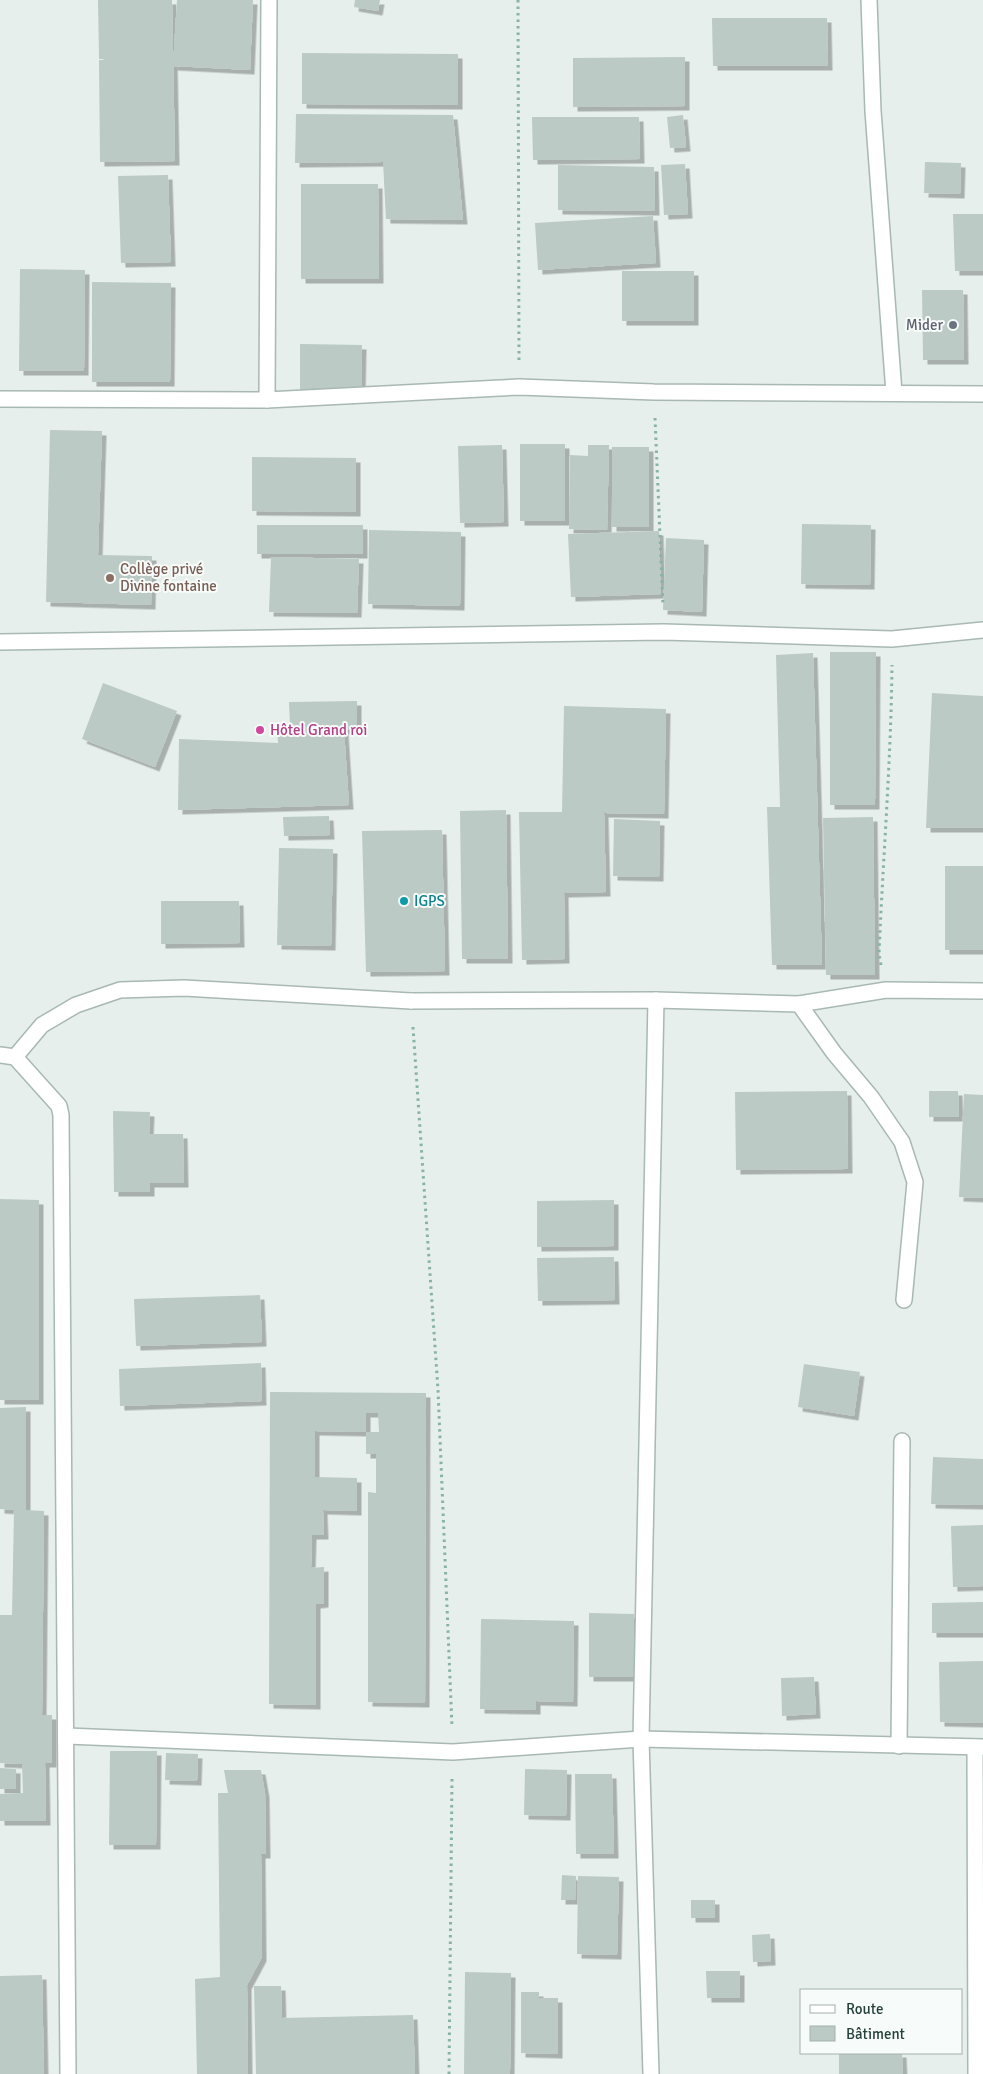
<svg xmlns="http://www.w3.org/2000/svg" width="983" height="2074" font-family="Signika,sans-serif">
<style>
.building{fill:#bbcac4;filter:url(#shadow)}
.lines{fill:none;stroke-linecap:round;stroke-linejoin:round}
.service-casing{stroke:#a8b8b2;stroke-width:18}
.minor-casing{stroke:#a8b8b2;stroke-width:18}
.path{stroke:#86b3a5;stroke-width:3;stroke-dasharray:2.5 4;stroke-linecap:butt}
.service{stroke:#fff;stroke-width:15}
.minor{stroke:#fff;stroke-width:15}
.worship-dot{fill:#6b7280;stroke:#f7fbf9;stroke-width:2}
.education-dot{fill:#8d6e63;stroke:#f7fbf9;stroke-width:2}
.hotel-dot{fill:#d1479c;stroke:#f7fbf9;stroke-width:2}
.culture-dot{fill:#0f9aa8;stroke:#f7fbf9;stroke-width:2}
.labels{text-anchor:middle;stroke-width:4;stroke-linejoin:round;paint-order:stroke}
.worship-label{font-size:15px;fill:#5b616d;stroke:#f7fbf9;text-anchor:end}
.education-label{font-size:15px;fill:#785e54;stroke:#f7fbf9;text-anchor:start}
.hotel-label{font-size:15px;fill:#b23c85;stroke:#f7fbf9;text-anchor:start}
.culture-label{font-size:15px;fill:#0d838f;stroke:#f7fbf9;text-anchor:start}
</style>
<defs>
<filter id="shadow"><feDropShadow dx="4.5" dy="4.5" stdDeviation="0" flood-color="#0004"/></filter>
</defs>
<rect width="100%" height="100%" fill="#e6efeb"/>
<g class="building">
<polygon points="98,0 172,0 175,161 100,162 99,60 134,59 99,59"/>
<polygon points="177,0 253,0 250,70 173,66"/>
<polygon points="355,0 380,0 378,11 354,7"/>
<polygon points="712,18 827,18 828,66 713,66"/>
<polygon points="302,53 458,54 458,105 302,104"/>
<polygon points="685,57 685,106 573,107 573,58"/>
<polygon points="296,114 453,115 463,220 386,219 383,162 295,163"/>
<polygon points="683,115 686,147 670,148 667,117"/>
<polygon points="532,117 639,117 640,159 533,160"/>
<polygon points="925,162 961,163 960,194 924,193"/>
<polygon points="685,164 688,214 664,215 661,165"/>
<polygon points="558,165 654,167 655,211 558,210"/>
<polygon points="168,175 171,262 121,263 118,176"/>
<polygon points="301,184 378,184 379,279 301,279"/>
<polygon points="953,214 983,214 983,271 955,271"/>
<polygon points="653,216 656,263 538,270 535,223"/>
<polygon points="20,269 85,270 84,371 19,371"/>
<rect x="622" y="271" width="72" height="50"/>
<polygon points="92,282 171,283 170,382 92,382"/>
<polygon points="922,290 963,290 964,360 923,360"/>
<polygon points="300,344 362,345 361,390 300,390"/>
<polygon points="50,430 102,431 98,555 152,556 151,605 46,602"/>
<rect x="520" y="444" width="45" height="77"/>
<polygon points="502,445 504,522 460,523 458,446"/>
<polygon points="588,445 609,445 607,530 569,529 570,455 588,456"/>
<rect x="612" y="447" width="37" height="80"/>
<polygon points="252,457 356,458 356,512 252,511"/>
<polygon points="802,524 871,525 870,585 801,584"/>
<rect x="257" y="525" width="106" height="29"/>
<polygon points="369,530 461,532 460,606 368,604"/>
<polygon points="659,531 661,594 571,597 568,534"/>
<polygon points="666,538 704,540 702,612 663,610"/>
<polygon points="271,557 359,559 357,613 269,612"/>
<polygon points="830,652 876,652 875,805 830,805"/>
<polygon points="813,653 822,965 772,965 767,807 780,807 776,655"/>
<polygon points="103,683 177,711 155,767 82,739"/>
<polygon points="932,693 983,696 983,828 926,828"/>
<polygon points="357,701 357,729 344,730 349,805 178,810 179,739 278,743 277,726 290,725 289,702"/>
<polygon points="564,706 666,709 664,814 604,813 606,892 564,893 565,959 522,960 519,812 562,812"/>
<polygon points="506,810 508,959 462,959 460,811"/>
<polygon points="329,816 330,835 284,836 283,817"/>
<polygon points="873,817 875,975 826,975 823,818"/>
<polygon points="614,819 660,821 659,877 613,876"/>
<polygon points="442,830 445,971 366,972 362,831"/>
<polygon points="279,848 333,849 331,946 277,945"/>
<rect x="945" y="866" width="38" height="84"/>
<polygon points="161,901 239,901 240,943 161,944"/>
<polygon points="847,1091 848,1169 736,1170 735,1092"/>
<polygon points="929,1091 958,1091 959,1117 929,1117"/>
<polygon points="964,1094 983,1095 983,1198 959,1197"/>
<polygon points="113,1111 150,1112 149,1134 183,1134 184,1183 150,1183 150,1192 114,1192"/>
<polygon points="0,1199 39,1200 39,1400 0,1400"/>
<polygon points="614,1200 614,1246 537,1247 537,1201"/>
<polygon points="614,1257 615,1300 538,1301 537,1258"/>
<polygon points="260,1295 262,1342 136,1346 134,1299"/>
<polygon points="261,1363 262,1401 120,1406 119,1369"/>
<polygon points="804,1364 860,1372 854,1416 798,1407"/>
<polygon points="270,1392 426,1393 425,1703 368,1702 368,1492 376,1493 376,1454 366,1454 366,1432 379,1432 378,1413 366,1413 366,1432 315,1431 315,1477 357,1478 357,1511 323,1510 324,1535 312,1535 311,1568 324,1567 324,1603 316,1604 316,1705 269,1704"/>
<polygon points="26,1407 26,1510 44,1511 42,1715 52,1715 52,1763 45,1763 46,1821 0,1821 0,1794 23,1793 22,1764 0,1763 0,1615 12,1615 14,1510 0,1509 0,1408"/>
<polygon points="933,1457 983,1459 983,1505 931,1504"/>
<polygon points="983,1525 983,1586 953,1587 951,1526"/>
<polygon points="983,1602 983,1633 932,1633 932,1603"/>
<polygon points="589,1613 634,1614 633,1677 589,1677"/>
<polygon points="481,1619 574,1621 573,1702 536,1701 536,1710 480,1709"/>
<polygon points="983,1661 983,1723 940,1722 939,1662"/>
<polygon points="814,1677 816,1714 782,1716 781,1678"/>
<polygon points="110,1751 157,1751 156,1845 109,1845"/>
<polygon points="166,1753 198,1754 197,1781 165,1780"/>
<polygon points="0,1768 16,1769 16,1789 0,1789"/>
<polygon points="525,1769 567,1770 566,1816 524,1815"/>
<polygon points="224,1770 261,1770 265,1793 266,1854 261,1854 262,1957 247,1985 248,2074 197,2074 195,1979 220,1977 218,1793 228,1793"/>
<polygon points="575,1774 612,1774 614,1854 576,1854"/>
<polygon points="562,1875 576,1876 575,1900 561,1900"/>
<polygon points="578,1876 619,1877 617,1955 577,1954"/>
<rect x="691" y="1900" width="24" height="18"/>
<polygon points="770,1934 771,1961 753,1962 752,1935"/>
<polygon points="706,1971 740,1971 740,1998 707,1998"/>
<polygon points="465,1972 511,1973 510,2074 464,2074"/>
<polygon points="42,1975 44,2074 0,2074 0,1976"/>
<polygon points="254,1986 281,1986 282,2018 413,2015 415,2074 256,2074"/>
<polygon points="521,1992 539,1992 539,1998 558,1998 558,2054 521,2053"/>
<polygon points="839,2053 902,2053 903,2074 839,2074"/>
</g>
<g class="lines">
<defs>
<polyline id="service" points="15,1057 42,1025 76,1005 120,990 184,988 411,1001"/>
<g id="minor">
<polyline points="869,0 873,111 894,393"/>
<polyline points="0,399 267,400 519,387 654,392 983,394"/>
<polyline points="267,400 269,0"/>
<polyline points="0,642 664,632 892,639 983,630"/>
<polyline points="411,1001 656,1000 799,1004 886,990 983,991"/>
<polyline points="799,1004 834,1053 871,1097 902,1142 915,1182 904,1300"/>
<polyline points="0,1055 15,1057 59,1106 61,1115 68,2074"/>
<polyline points="67,1736 453,1752 641,1739 983,1747"/>
<polyline points="899,1746 902,1441"/>
<polyline points="975,1747 976,2074"/>
<polyline points="651,2074 641,1739 656,1000"/>
</g>
</defs>
<use href="#service" class="service-casing"/>
<use href="#minor" class="minor-casing"/>
<g class="path">
<polyline points="518,0 519,362"/>
<polyline points="655,418 663,606"/>
<path d="M 881,965 L 879,954 C 883,858 891,761 892,665"/>
<polyline points="413,1027 438,1390 452,1727"/>
<polyline points="449,2074 452,1778"/>
</g>
<use href="#service" class="service"/>
<use href="#minor" class="minor"/>
</g>
<circle class="worship-dot" cx="953" cy="325" r="5"/>
<circle class="education-dot" cx="110" cy="578" r="5"/>
<circle class="hotel-dot" cx="260" cy="730" r="5"/>
<circle class="culture-dot" cx="404" cy="901" r="5"/>
<g class="labels">
<g class="worship-label">
<text x="943" y="330">Mider</text>
</g>
<g class="education-label">
<text x="120" y="574">Collège privé<tspan x="120" dy="17">Divine fontaine</tspan></text>
</g>
<g class="hotel-label">
<text x="270" y="735">Hôtel Grand roi</text>
</g>
<g class="culture-label">
<text x="414" y="906">IGPS</text>
</g>
</g>
<rect x="800" y="1989" width="162" height="65" fill="#f7fbf9" stroke="#a3b1ad"/>
<rect x="810" y="2005" width="25" height="8" fill="#ffffff" stroke="#a3b1ad"/>
<text x="846" y="2014" font-size="15" fill="#24423a">Route</text>
<rect x="810" y="2026" width="25" height="15" fill="#bbcac4" stroke="#a3b1ad"/>
<text x="846" y="2039" font-size="15" fill="#24423a">Bâtiment</text>
</svg>
